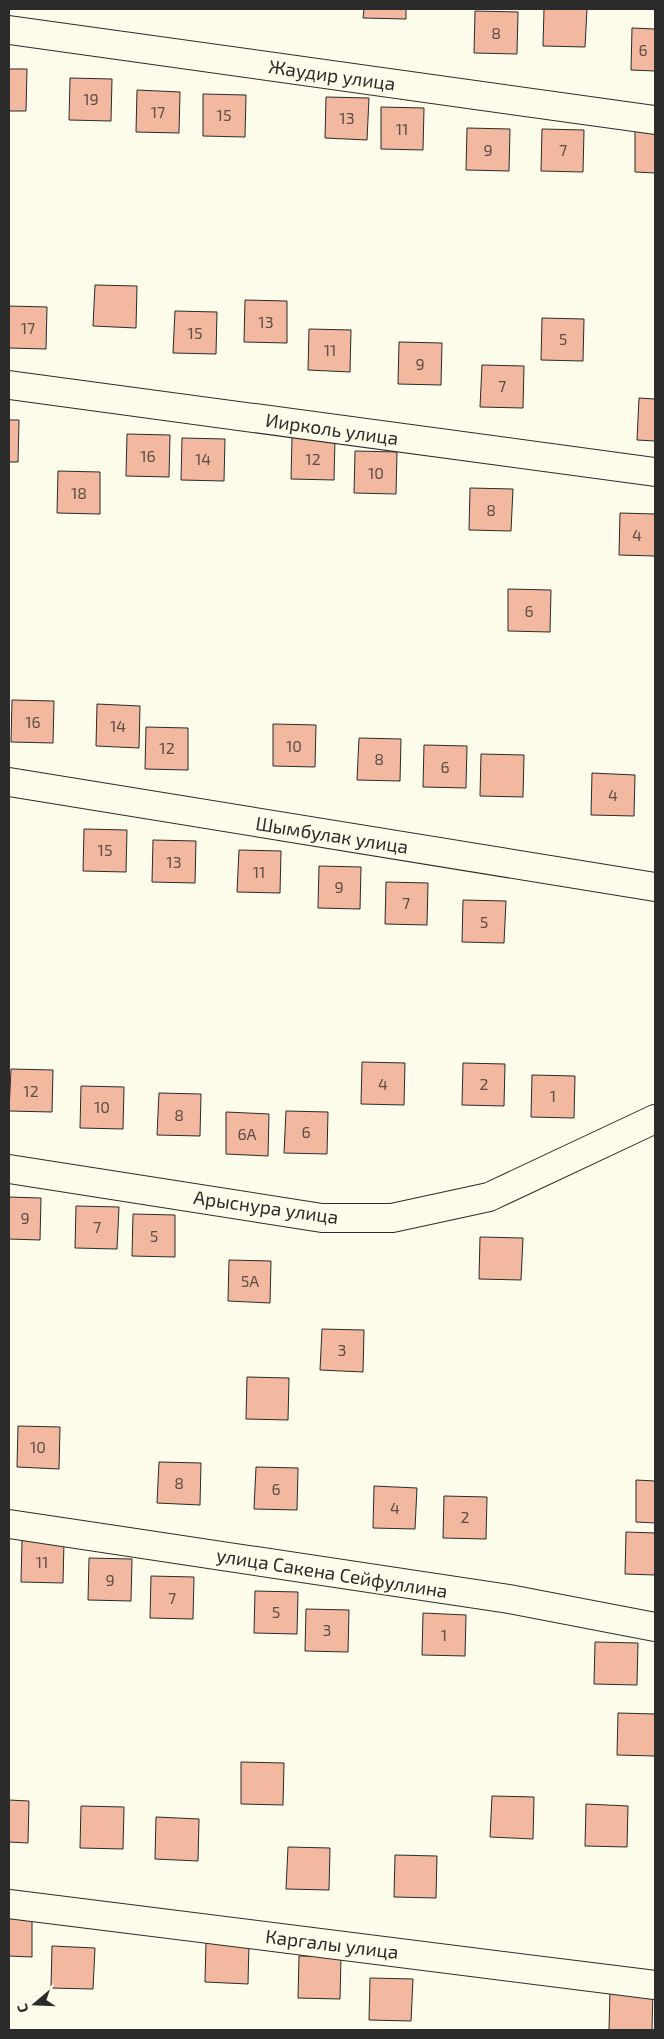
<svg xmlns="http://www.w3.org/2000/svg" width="664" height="2039" font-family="'Exo 2',sans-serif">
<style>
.building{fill:#f2b8a0;stroke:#2b2b2b}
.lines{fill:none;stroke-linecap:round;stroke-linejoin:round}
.minor-casing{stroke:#2b2b2b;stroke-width:30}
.minor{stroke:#fdfbea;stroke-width:28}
.labels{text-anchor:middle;stroke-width:4;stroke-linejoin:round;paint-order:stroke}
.number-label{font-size:16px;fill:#5d4e48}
.street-label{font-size:19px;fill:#2b2b2b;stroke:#fdfbea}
</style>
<rect width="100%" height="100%" fill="#fdfbea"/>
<g class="building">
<polygon points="364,9 406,9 406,19 363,18"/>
<polygon points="544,9 587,9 585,47 543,46"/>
<polygon points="475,11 518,12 517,54 474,53"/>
<polygon points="632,28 655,29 655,71 631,70"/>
<polygon points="9,69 27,69 26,111 9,111"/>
<polygon points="70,78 112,79 111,121 69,120"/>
<polygon points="137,90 180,92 179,133 136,132"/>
<polygon points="203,94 246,95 245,137 203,136"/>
<polygon points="326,97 369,98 367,140 325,138"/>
<polygon points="381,107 424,108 423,150 381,149"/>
<polygon points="467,128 510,129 509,171 466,170"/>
<polygon points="542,129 584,130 583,172 541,171"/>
<polygon points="635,130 655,131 655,173 635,172"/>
<polygon points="95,285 137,286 136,328 93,326"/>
<polygon points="245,300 287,301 287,343 244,342"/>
<polygon points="9,306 47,307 46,349 9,348"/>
<polygon points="175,311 217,312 216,354 173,353"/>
<polygon points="542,318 584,319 583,361 541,360"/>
<polygon points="309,329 351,330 350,372 308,370"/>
<polygon points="399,342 442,343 441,385 398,384"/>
<polygon points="482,365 524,366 523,408 480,407"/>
<polygon points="639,398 655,399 655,441 637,440"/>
<polygon points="9,420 19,420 18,462 9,462"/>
<polygon points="127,434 170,435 169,477 126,476"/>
<polygon points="292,437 335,438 334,480 291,479"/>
<polygon points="182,438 225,439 224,481 181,480"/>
<polygon points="355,451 397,452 396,494 354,493"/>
<polygon points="58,471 100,472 100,514 57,513"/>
<polygon points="470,488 513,489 511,531 469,530"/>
<polygon points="620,513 655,514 655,556 619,555"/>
<polygon points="508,589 551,590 550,632 508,631"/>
<polygon points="12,700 54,701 53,743 11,742"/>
<polygon points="97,704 140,706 139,748 96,746"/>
<polygon points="273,724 316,725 315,767 273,766"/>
<polygon points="146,727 188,728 188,770 145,769"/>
<polygon points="359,738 401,739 400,781 357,780"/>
<polygon points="424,745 467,746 466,788 423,787"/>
<polygon points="481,754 524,755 523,797 480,796"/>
<polygon points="592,773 635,775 634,816 591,815"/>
<polygon points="84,829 127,830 126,872 83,871"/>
<polygon points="153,840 196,841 195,883 152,882"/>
<polygon points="239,850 281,851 280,893 237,892"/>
<polygon points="319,866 361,867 360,909 318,908"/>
<polygon points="386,882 428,883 427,925 385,924"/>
<polygon points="463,900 506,901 504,943 462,942"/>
<polygon points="362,1062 405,1063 404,1105 361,1104"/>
<polygon points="463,1063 505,1064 504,1106 462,1105"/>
<polygon points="11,1069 53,1070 52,1112 9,1111"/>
<polygon points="532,1075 575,1076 574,1118 531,1117"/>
<polygon points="81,1086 124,1087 123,1129 80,1128"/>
<polygon points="159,1093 201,1094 200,1136 157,1135"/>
<polygon points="286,1111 328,1112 327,1154 284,1153"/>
<polygon points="226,1112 269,1114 268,1156 226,1154"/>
<polygon points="9,1197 41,1198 40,1240 9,1239"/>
<polygon points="76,1206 119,1207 117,1249 75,1248"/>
<polygon points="133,1214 175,1215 175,1257 132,1256"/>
<polygon points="480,1237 523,1238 521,1280 479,1279"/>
<polygon points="229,1260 271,1261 270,1303 228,1301"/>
<polygon points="322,1329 364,1330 363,1372 320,1370"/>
<polygon points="247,1377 289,1378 288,1420 246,1419"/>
<polygon points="18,1426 60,1427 59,1469 17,1467"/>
<polygon points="159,1462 201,1463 200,1505 157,1503"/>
<polygon points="256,1467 298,1468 297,1510 254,1509"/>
<polygon points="636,1480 655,1481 655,1523 636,1522"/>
<polygon points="374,1486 417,1488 415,1529 373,1528"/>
<polygon points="444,1496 487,1497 486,1539 443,1538"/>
<polygon points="626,1532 655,1533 655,1575 625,1574"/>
<polygon points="22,1540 64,1541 63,1583 21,1582"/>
<polygon points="89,1558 132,1559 131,1601 88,1600"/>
<polygon points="151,1576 194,1577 193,1619 150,1618"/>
<polygon points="255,1591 298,1592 297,1634 254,1633"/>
<polygon points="306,1609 349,1610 348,1652 305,1651"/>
<polygon points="423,1613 466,1615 465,1656 422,1655"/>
<polygon points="595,1642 638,1643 637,1685 594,1684"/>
<polygon points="618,1713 655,1714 655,1756 617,1755"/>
<polygon points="241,1762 284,1763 283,1805 241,1804"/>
<polygon points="492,1796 534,1797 533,1839 490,1837"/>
<polygon points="9,1800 29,1801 28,1843 9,1842"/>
<polygon points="586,1804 628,1806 627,1847 585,1846"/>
<polygon points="81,1806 124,1807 123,1849 80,1848"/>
<polygon points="156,1817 199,1819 198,1861 155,1859"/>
<polygon points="288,1847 330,1848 329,1890 286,1889"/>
<polygon points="395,1855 437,1856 436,1898 394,1897"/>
<polygon points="9,1914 32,1915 32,1957 9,1956"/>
<polygon points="206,1941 249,1942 248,1984 205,1982"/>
<polygon points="52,1946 95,1948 93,1989 51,1988"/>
<polygon points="299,1956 341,1957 340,1999 298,1998"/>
<polygon points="370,1978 413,1979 411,2021 369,2020"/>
<polygon points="610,1988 653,1990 652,2030 609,2030"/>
</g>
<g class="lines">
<defs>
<g id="minor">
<polyline points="9,30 655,120"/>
<polyline points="9,385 655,472"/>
<polyline points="9,782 655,887"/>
<polyline points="9,1169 322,1218 392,1218 489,1197 655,1119"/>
<polyline points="9,1524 509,1599 655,1627"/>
<polyline points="9,1904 655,1985"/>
</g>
</defs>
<use href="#minor" class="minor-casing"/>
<use href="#minor" class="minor"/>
</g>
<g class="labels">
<g class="number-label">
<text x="496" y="39">8</text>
<text x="643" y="56">6</text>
<text x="91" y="105">19</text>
<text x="158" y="118">17</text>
<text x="224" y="121">15</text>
<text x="347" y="124">13</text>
<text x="402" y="135">11</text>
<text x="488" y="156">9</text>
<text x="563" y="156">7</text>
<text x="266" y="328">13</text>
<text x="28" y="334">17</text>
<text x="195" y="339">15</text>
<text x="563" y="345">5</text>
<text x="330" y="356">11</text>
<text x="420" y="370">9</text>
<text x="502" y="392">7</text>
<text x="148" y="462">16</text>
<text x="203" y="465">14</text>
<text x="313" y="465">12</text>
<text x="376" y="479">10</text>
<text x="79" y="499">18</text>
<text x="491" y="516">8</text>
<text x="637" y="541">4</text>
<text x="529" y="617">6</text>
<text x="33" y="728">16</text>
<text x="118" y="732">14</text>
<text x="294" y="752">10</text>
<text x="167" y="754">12</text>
<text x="379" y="765">8</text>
<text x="445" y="773">6</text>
<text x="613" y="801">4</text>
<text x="105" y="856">15</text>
<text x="174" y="868">13</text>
<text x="259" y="878">11</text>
<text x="339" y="893">9</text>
<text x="406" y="909">7</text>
<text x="484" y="928">5</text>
<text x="383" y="1090">4</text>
<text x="484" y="1090">2</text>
<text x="31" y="1097">12</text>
<text x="553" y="1102">1</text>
<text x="102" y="1113">10</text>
<text x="179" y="1121">8</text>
<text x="306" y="1138">6</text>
<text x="247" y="1140">6А</text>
<text x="25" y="1224">9</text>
<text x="97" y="1233">7</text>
<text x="154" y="1242">5</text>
<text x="250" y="1287">5А</text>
<text x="342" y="1356">3</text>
<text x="38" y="1453">10</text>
<text x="179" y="1489">8</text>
<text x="276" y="1495">6</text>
<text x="395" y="1514">4</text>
<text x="465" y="1523">2</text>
<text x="42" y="1568">11</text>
<text x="110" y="1586">9</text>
<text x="172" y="1604">7</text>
<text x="276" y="1618">5</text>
<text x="327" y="1636">3</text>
<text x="444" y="1641">1</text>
</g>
<g class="street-label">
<text transform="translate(332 75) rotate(8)" y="7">Жаудир улица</text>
<text transform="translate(332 429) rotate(8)" y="7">Иирколь улица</text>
<text transform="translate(332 835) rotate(9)" y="7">Шымбулак улица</text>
<text transform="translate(266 1207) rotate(8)" y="7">Арыснура улица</text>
<text transform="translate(332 1573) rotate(9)" y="7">улица Сакена Сейфуллина</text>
<text transform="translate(332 1944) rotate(7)" y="7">Каргалы улица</text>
</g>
</g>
<rect width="664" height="2039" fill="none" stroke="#2b2b2b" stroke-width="20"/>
<g transform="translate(35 2004) rotate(251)" stroke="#fdfbea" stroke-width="4" paint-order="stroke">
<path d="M0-4L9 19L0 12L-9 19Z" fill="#2b2b2b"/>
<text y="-8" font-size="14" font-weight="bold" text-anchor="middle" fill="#2b2b2b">С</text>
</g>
</svg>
